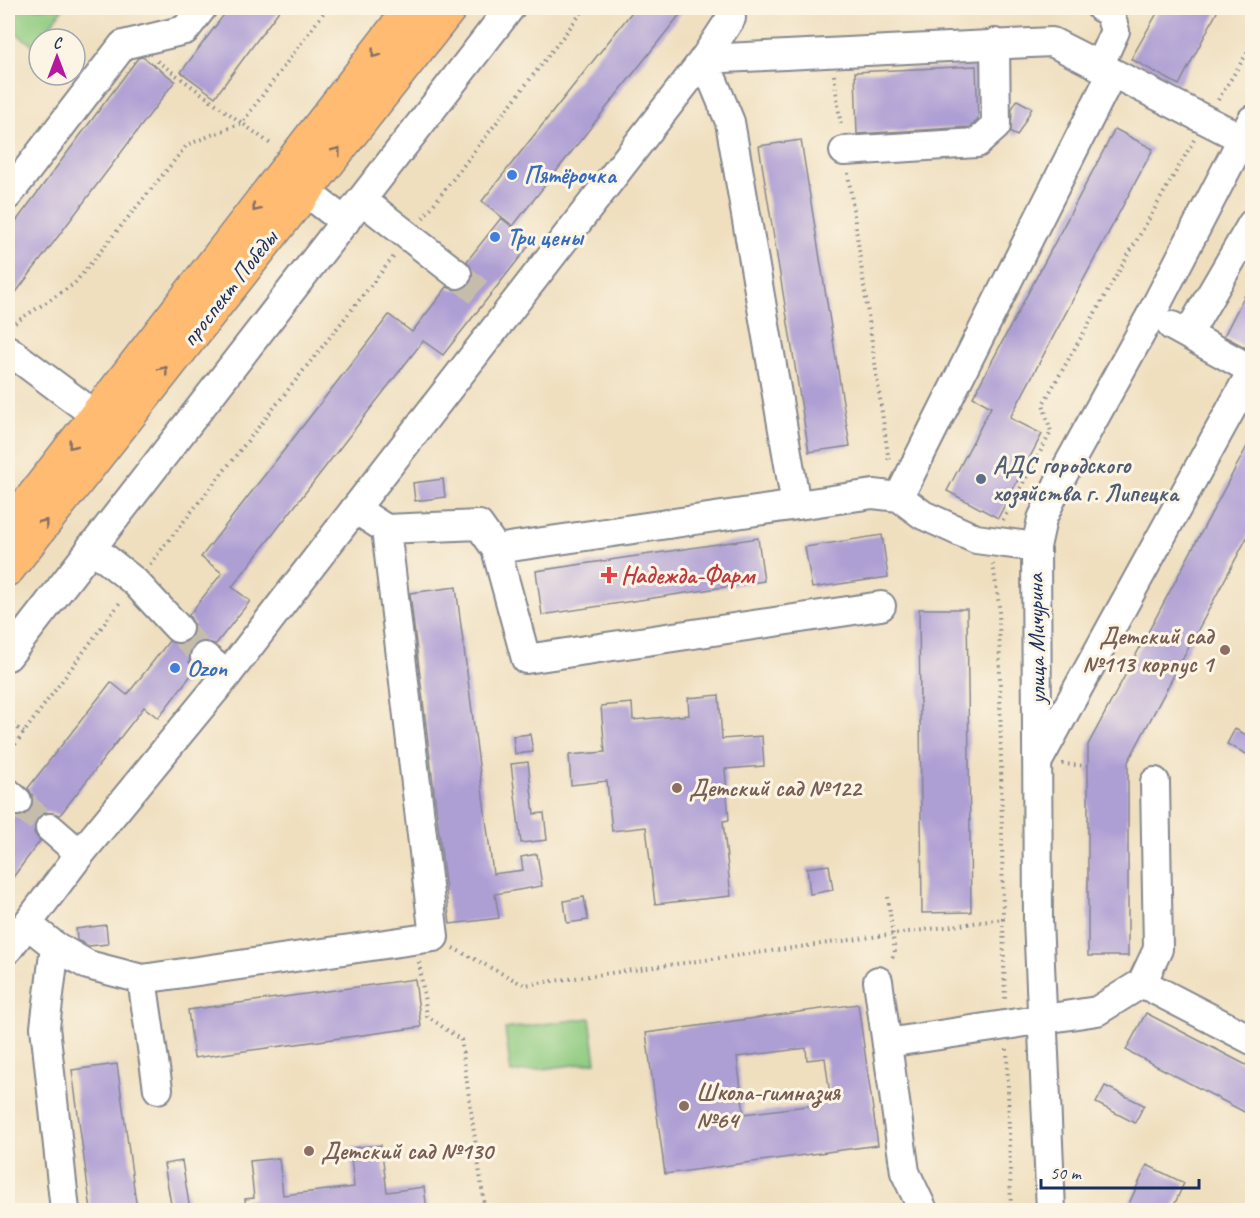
<svg xmlns="http://www.w3.org/2000/svg" width="1260" height="1218" font-family="Caveat,sans-serif">
<style>
.green{fill:#8fcb80;stroke:#557d6f;stroke-width:1.5}
.building{fill:#ad9ed4;fill-rule:evenodd}
.lines{fill:none;stroke-linecap:round;stroke-linejoin:round}
.minor-tunnel{stroke:#c5bcac;stroke-width:28;stroke-dasharray:28 14;stroke-linecap:butt}
.minor-casing{stroke:#85878e;stroke-width:32}
.major-casing{stroke:#85878e;stroke-width:36}
.path{stroke:#85878e;stroke-width:4;stroke-dasharray:1.5 4.5;stroke-linecap:butt}
.minor{stroke:#fff;stroke-width:28}
.major{stroke:#ffbb71;stroke-width:33}
.oneway{stroke:#826e67}
.shop-dot{fill:#3f7fe0;stroke:#fcf5e5;stroke-width:2}
.service-dot{fill:#5c6f8a;stroke:#fcf5e5;stroke-width:2}
.health-dot{fill:#e0444e;stroke:#fcf5e5;stroke-width:2}
.education-dot{fill:#8d6e63;stroke:#fcf5e5;stroke-width:2}
.labels{text-anchor:middle;stroke-width:6;stroke-linejoin:round;paint-order:stroke}
.shop-label{font-size:24px;font-weight:bold;fill:#366cbe;stroke:#fcf5e5;text-anchor:start}
.street-label{font-size:24px;fill:#1b2f5e;stroke:#fcf5e5}
.service-label{font-size:24px;font-weight:bold;fill:#4e5e75;stroke:#fcf5e5;text-anchor:start}
.health-label{font-size:24px;font-weight:bold;fill:#be3a42;stroke:#fcf5e5;text-anchor:start}
.education-label{font-size:24px;font-weight:bold;fill:#785e54;stroke:#fcf5e5;text-anchor:start}
</style>
<rect width="100%" height="100%" fill="#fcf5e5"/>
<filter id="ink" filterUnits="userSpaceOnUse"><feTurbulence type="fractalNoise" baseFrequency=".0167" numOctaves="2"/><feDisplacementMap in="SourceGraphic" scale="12" xChannelSelector="R" yChannelSelector="G"/><feConvolveMatrix kernelMatrix="1 2 1 2 8 2 1 2 1" color-interpolation-filters="sRGB"/></filter>
<filter id="wash" filterUnits="userSpaceOnUse"><feTurbulence type="fractalNoise" baseFrequency=".008" numOctaves="4" result="noise"/><feDisplacementMap in="SourceGraphic" scale="24" xChannelSelector="R" yChannelSelector="G"/><feGaussianBlur stdDeviation="1.35" result="paint"/><feColorMatrix in="noise" values="0 0 0 0 0 0 0 0 0 0 0 0 0 0 0 0 0 1.4 0 .05"/><feComposite in="paint" operator="in"/></filter>
<g filter="url(#wash)">
<rect width="100%" height="100%" fill="#efdfbf"/>
<g class="green">
<polygon points="8,8 63,8 35,47 8,27"/>
<polygon points="590,1018 596,1062 511,1073 505,1029"/>
</g>
<g id="blocks">
<g class="building">
<polygon points="229,8 281,8 215,97 181,72"/>
<polygon points="635,8 685,8 513,226 482,201"/>
<polygon points="1160,8 1219,8 1179,85 1131,59"/>
<polygon points="143,57 175,81 8,303 8,232 138,58"/>
<polygon points="976,66 978,120 970,127 857,134 855,72"/>
<polygon points="1017,100 1032,108 1017,136 1011,133 1012,109"/>
<polygon points="1115,129 1153,149 1010,418 1042,434 998,518 947,491 991,407 973,397"/>
<polygon points="801,140 850,446 809,452 759,146"/>
<polygon points="501,218 532,242 443,355 423,341 232,587 250,601 216,644 200,641 192,647 189,662 195,670 158,718 144,707 60,815 45,812 37,818 34,833 40,841 8,884 8,814 22,817 30,811 33,796 28,788 111,682 127,695 169,641 181,644 190,640 194,625 189,615 222,573 201,557 389,315 412,332 447,287 455,290 470,285 473,276 467,261"/>
<polygon points="1252,281 1252,351 1224,336"/>
<polygon points="1252,437 1252,528 1128,762 1128,956 1088,956 1088,745"/>
<polygon points="443,479 445,497 415,501 413,483"/>
<polygon points="882,535 888,577 812,588 805,547"/>
<polygon points="758,538 764,581 542,615 536,571"/>
<polygon points="456,587 493,874 523,870 521,857 537,854 542,886 495,894 499,918 450,924 410,593"/>
<polygon points="919,609 967,609 971,912 922,913"/>
<polygon points="719,695 722,739 762,736 764,766 725,769 729,820 723,821 731,896 655,904 646,827 612,831 607,781 571,785 569,755 605,752 601,706 632,703 633,720 689,715 688,698"/>
<polygon points="1235,729 1252,738 1252,757 1227,744"/>
<polygon points="530,734 533,752 515,754 513,736"/>
<polygon points="528,762 534,814 544,813 547,840 521,843 511,764"/>
<polygon points="829,865 833,890 810,894 807,868"/>
<polygon points="584,897 588,920 567,923 564,901"/>
<polygon points="106,925 108,944 89,946 77,940 76,929"/>
<polygon points="415,979 421,1027 194,1058 188,1010"/>
<path d="M 858,1004 L 878,1145 L 665,1174 L 646,1033 ZM 806,1048 L 807,1060 L 825,1058 L 831,1103 L 744,1114 L 737,1057 Z"/>
<polygon points="1146,1013 1252,1068 1252,1116 1126,1050"/>
<polygon points="117,1064 137,1210 91,1210 72,1070"/>
<polygon points="1105,1086 1144,1105 1135,1123 1096,1103"/>
<polygon points="381,1145 387,1192 424,1187 427,1210 246,1210 245,1199 254,1198 250,1161 279,1158 283,1195 354,1187 350,1148"/>
<polygon points="182,1161 190,1210 172,1210 164,1164"/>
<polygon points="1147,1165 1184,1183 1172,1210 1126,1210"/>
</g>
</g>
</g>
<g filter="url(#ink)">
<use href="#blocks" fill-opacity="0" stroke="#85878e" stroke-width="1.5"/>
<g class="lines">
<g class="minor-tunnel">
<polyline points="457,274 487,299"/>
<polyline points="178,628 205,657"/>
<polyline points="17,801 50,828"/>
</g>
<defs>
<g id="minor">
<polyline points="1099,66 1115,31 1109,11 1101,8"/>
<polyline points="844,151 977,143 996,126 995,43"/>
<polyline points="305,191 345,222"/>
<polyline points="8,195 123,45 185,30 202,8"/>
<polyline points="362,200 457,274"/>
<polyline points="1172,326 1252,370"/>
<polyline points="1188,334 1252,224"/>
<polyline points="8,350 95,415"/>
<polyline points="899,497 1112,73"/>
<polyline points="796,505 730,122 704,59 1052,42 1241,138"/>
<polyline points="355,509 704,59 731,18"/>
<polyline points="386,529 434,937 142,979 88,965 55,946 27,924 80,854 227,675 355,509 386,529 479,525 496,549 873,494 899,497 923,515 976,539 1036,547"/>
<polyline points="91,547 135,582 178,628"/>
<polyline points="496,549 526,659 881,606"/>
<polyline points="8,656 510,8"/>
<polyline points="205,657 227,675"/>
<polyline points="1038,761 1252,371"/>
<polyline points="8,793 17,801"/>
<polyline points="50,828 80,854"/>
<polyline points="55,946 45,1027 65,1210"/>
<polyline points="8,949 27,924"/>
<polyline points="142,979 158,1089"/>
<polyline points="878,981 905,1172 923,1210"/>
<polyline points="1142,983 1252,1040"/>
<polyline points="887,1043 1097,1011 1142,983 1158,949 1155,782"/>
<polyline points="1051,1210 1038,920 1036,547 1042,519 1060,480 1151,315 1252,120"/>
</g>
<g id="major">
<polyline points="8,529 411,8"/>
<polyline points="8,569 450,8"/>
</g>
</defs>
<use href="#minor" class="minor-casing"/>
<use href="#major" class="major-casing"/>
<g class="path">
<polyline points="157,61 272,145"/>
<polyline points="834,75 841,127"/>
<polyline points="1218,100 1252,45"/>
<polyline points="8,144 15,150"/>
<polyline points="848,173 889,462"/>
<polyline points="423,218 585,8"/>
<polyline points="10,326 74,284 187,145 242,123 327,8"/>
<polyline points="1003,520 1051,432 1043,404 1194,140"/>
<polyline points="150,564 395,255"/>
<polyline points="8,721 24,733"/>
<polyline points="8,754 121,601"/>
<polyline points="1062,764 1088,766"/>
<polyline points="888,897 895,953 890,961"/>
<polyline points="1003,919 1005,1002"/>
<polyline points="453,948 524,985 1003,919 999,605 993,564"/>
<polyline points="419,962 427,1016 461,1040 485,1210"/>
<polyline points="1007,1049 1011,1210"/>
</g>
<use href="#minor" class="minor"/>
<use href="#major" class="major"/>
</g>
<defs><path id="oneway-chevron" d="M-2-3.5L2.5 0L-2 3.5" fill="none" stroke-width="1.6" stroke-linecap="round" stroke-linejoin="round" transform="scale(1.5)"/></defs>
<g class="oneway">
<use href="#oneway-chevron" transform="translate(375 54) rotate(128)"/>
<use href="#oneway-chevron" transform="translate(337 151) rotate(-52)"/>
<use href="#oneway-chevron" transform="translate(256 208) rotate(128)"/>
<use href="#oneway-chevron" transform="translate(164 370) rotate(-52)"/>
<use href="#oneway-chevron" transform="translate(72 445) rotate(128)"/>
<use href="#oneway-chevron" transform="translate(44 523) rotate(-52)"/>
</g>
</g>
<g class="shop-dot">
<circle cx="512" cy="175" r="6"/>
<circle cx="495" cy="237" r="6"/>
<circle cx="175" cy="668" r="6"/>
</g>
<circle class="service-dot" cx="981" cy="479" r="6"/>
<path class="health-dot" d="M606 566h6v6h6v6h-6v6h-6v-6h-6v-6h6z"/>
<g class="education-dot">
<circle cx="1225" cy="650" r="6"/>
<circle cx="677" cy="788" r="6"/>
<circle cx="684" cy="1106" r="6"/>
<circle cx="309" cy="1151" r="6"/>
</g>
<g class="labels">
<g class="shop-label">
<text x="524" y="183">Пятёрочка</text>
<text x="507" y="245">Три цены</text>
<text x="187" y="676">Ozon</text>
</g>
<g class="street-label">
<text transform="translate(229 288) rotate(-52)" y="8">проспект Победы</text>
<text transform="translate(1036 639) rotate(-91)" y="8">улица Мичурина</text>
</g>
<g class="service-label">
<text x="993" y="473">АДС городского<tspan x="993" dy="28">хозяйства г. Липецка</tspan></text>
</g>
<g class="health-label">
<text x="621" y="583">Надежда-Фарм</text>
</g>
<g class="education-label">
<text x="1213" y="644" text-anchor="end">Детский сад<tspan x="1213" dy="28">№113 корпус 1</tspan></text>
<text x="689" y="796">Детский сад №122</text>
<text x="696" y="1100">Школа-гимназия<tspan x="696" dy="28">№64</tspan></text>
<text x="321" y="1159">Детский сад №130</text>
</g>
</g>
<rect width="1260" height="1218" fill="none" stroke="#fcf5e5" stroke-width="30"/>
<g transform="translate(57 57)"><circle r="28" fill="#fcf5e5" stroke="#a2a6af" stroke-width="1.5"/>
<path d="M0-4.5L10 22L0 15L-10 22Z" fill="#b5179e"/>
<text y="-9" font-size="16" font-weight="bold" text-anchor="middle" fill="#1b2f5e">С</text>
</g>
<path d="M1041 1179v9h158v-9" fill="none" stroke="#1b2f5e" stroke-width="3"/>
<text x="1050" y="1179" font-size="18" fill="#1b2f5e" stroke="#fcf5e5" stroke-width="4.5" paint-order="stroke">50 m</text>
</svg>
